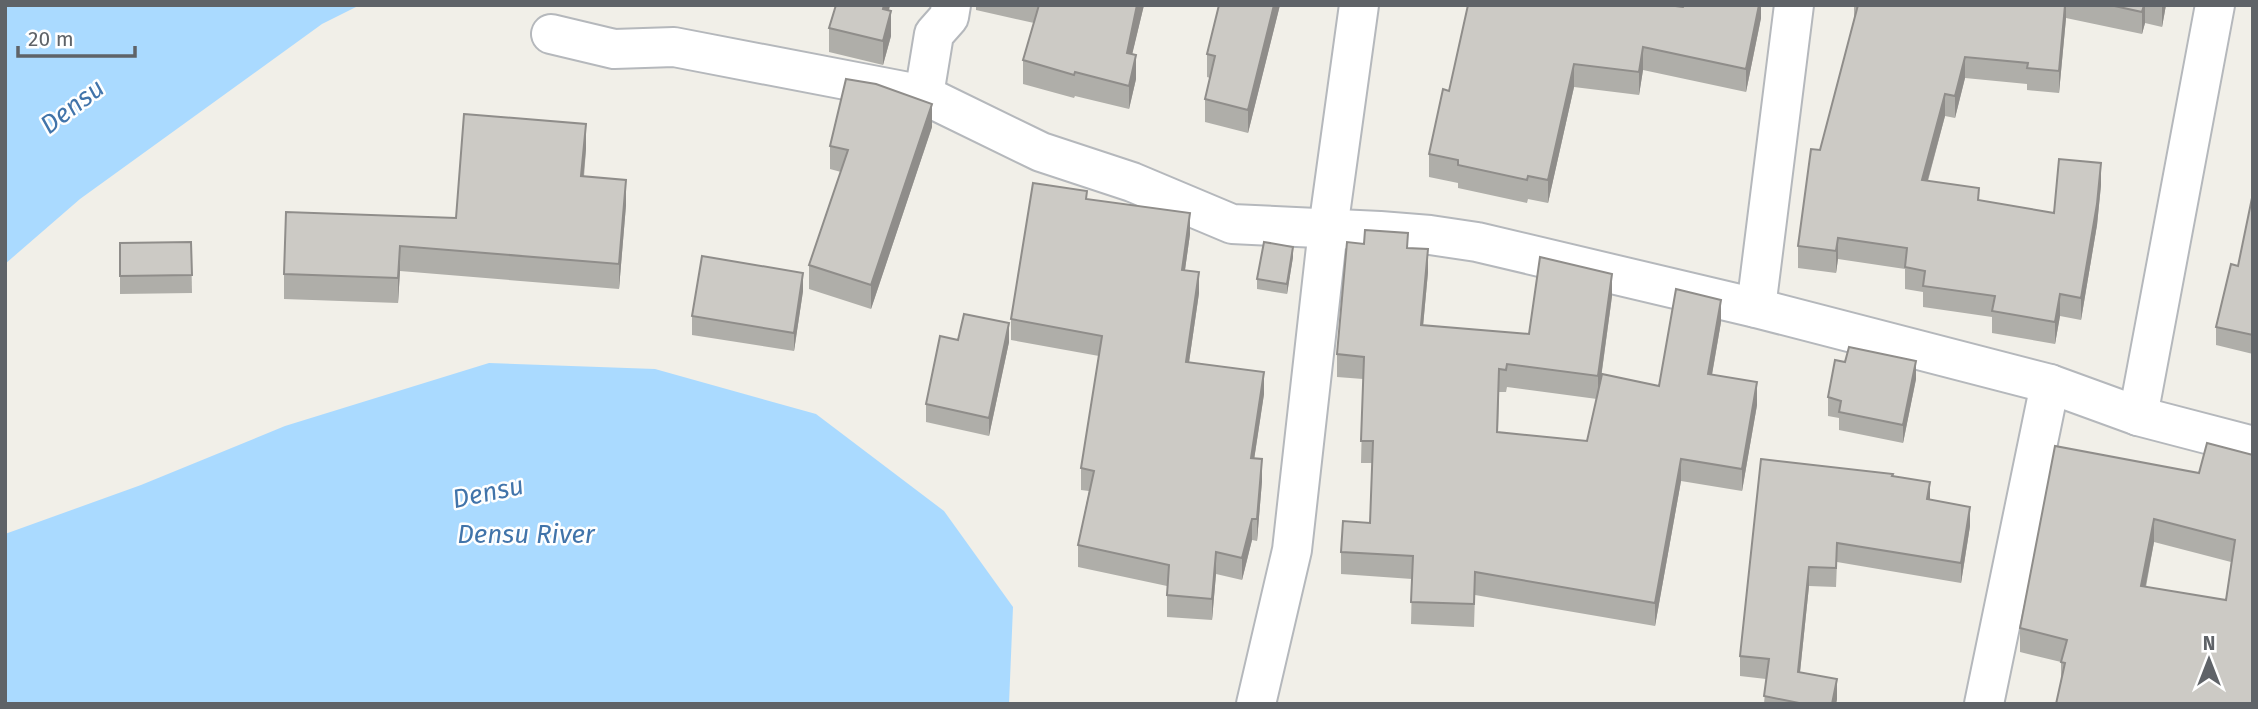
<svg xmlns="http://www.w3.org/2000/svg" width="2258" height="709" font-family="'Fira Sans',sans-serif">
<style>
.water{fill:#aadaff}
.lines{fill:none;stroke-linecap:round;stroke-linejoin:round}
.minor-casing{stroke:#b5b8bc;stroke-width:42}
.minor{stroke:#fff;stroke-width:38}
.wall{fill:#afaea9;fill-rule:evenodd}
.shaded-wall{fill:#8f8d8a}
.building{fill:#cccac5;stroke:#8f8d8a;stroke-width:2;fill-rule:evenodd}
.labels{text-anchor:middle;stroke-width:5;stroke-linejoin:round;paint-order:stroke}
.water-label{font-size:26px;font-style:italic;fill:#4174aa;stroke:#fff}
</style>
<rect width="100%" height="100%" fill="#f1efe8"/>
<g class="water">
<polygon points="5,5 360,5 322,24 80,199 5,264"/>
<polygon points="489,363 655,369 816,414 944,511 1013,607 1009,704 5,704 5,534 141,485 285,426"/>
</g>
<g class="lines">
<defs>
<g id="minor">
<polyline points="551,34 614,49 674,47 924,95 1041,152 1132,182 1232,224 1380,231 1430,235 1477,242 1756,308 2050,384 2138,416 2253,446"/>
<polyline points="924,95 934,34 949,17 951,5"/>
<polyline points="1756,308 1794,5"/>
<polyline points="2138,416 2215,5"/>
<polyline points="1256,704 1292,550 1328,229 1359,5"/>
<polyline points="1984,704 2050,384"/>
</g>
</defs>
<use href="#minor" class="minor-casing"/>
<use href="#minor" class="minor"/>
</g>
<g class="wall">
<polygon points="828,5 890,5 889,11 891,36 883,65 829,52 829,28 836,7"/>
<polygon points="976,5 1144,5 1132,54 1136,79 1129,109 1075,96 1074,98 1023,84 1023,60 1034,23 976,10"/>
<polygon points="1219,5 1280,5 1248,133 1205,122 1205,99 1210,78 1207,77 1207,54"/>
<polygon points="1761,5 1761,18 1746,92 1643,70 1639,95 1574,87 1548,203 1528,199 1527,203 1458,188 1458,183 1429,177 1429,154 1449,91 1683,7"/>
<polygon points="1854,5 2166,5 2162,27 2145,23 2142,34 2066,18 2059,93 2027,90 2027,84 1965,78 1955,118 1945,116 1928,181 1979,201 2054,213 2101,185 2097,225 2081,320 2060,316 2055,344 1992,333 1992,317 1923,307 1923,292 1905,289 1905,269 1838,259 1836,273 1798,268 1798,246 1820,150 1854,19"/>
<polygon points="932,127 871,309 809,289 809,265 841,172 830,169 830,146"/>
<polygon points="586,149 584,177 626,205 619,289 400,271 398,303 284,299 284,274 456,218"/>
<polygon points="2253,193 2253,354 2216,345 2216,327 2238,266"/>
<polygon points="1087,199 1190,234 1185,270 1199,293 1189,362 1264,394 1254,459 1262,481 1257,541 1252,540 1242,580 1216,574 1212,620 1167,617 1167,586 1078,567 1078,545 1089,491 1081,490 1081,468 1099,356 1011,340 1011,319"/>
<polygon points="191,242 192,293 120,294 120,243"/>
<path d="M 1364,244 L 1408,248 L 1428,272 L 1423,326 L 1529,334 L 1612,296 L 1600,386 L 1659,386 L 1721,322 L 1712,375 L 1757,405 L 1742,491 L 1681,481 L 1655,626 L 1475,595 L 1474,627 L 1411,624 L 1412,579 L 1341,574 L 1341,552 L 1370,523 L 1372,463 L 1361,463 L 1363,379 L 1337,377 L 1337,354 ZM 1507,387 L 1597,399 L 1587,441 L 1498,432 L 1499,392 L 1506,392 Z"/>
<polygon points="1293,257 1287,294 1257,289 1257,279"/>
<polygon points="803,291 794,351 692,335 692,316"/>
<polygon points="958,340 1009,342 989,436 926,422 926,404"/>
<polygon points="1916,379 1903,443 1839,430 1839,418 1828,416 1828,397"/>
<path d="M 2253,455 L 2253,704 L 2061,681 L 2061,662 L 2020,652 L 2020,628 L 2199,473 ZM 2154,542 L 2231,562 L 2226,600 L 2146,587 Z"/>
<polygon points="1761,459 1893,476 1970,526 1961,583 1837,562 1836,587 1809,586 1800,672 1837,699 1836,704 1764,704 1766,679 1740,676 1740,656"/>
</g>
<g class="shaded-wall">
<polygon points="884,5 890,5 883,33 883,9"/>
<polygon points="1137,5 1144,5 1127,76 1127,53"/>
<polygon points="1274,5 1280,5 1248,133 1248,110"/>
<polygon points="1759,5 1761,5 1761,18 1746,92 1746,69"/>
<polygon points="2065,5 2066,5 2066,18 2059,93 2059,71"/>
<polygon points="2144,5 2145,5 2145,23 2142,34 2142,12"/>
<polygon points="2162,5 2166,5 2162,27"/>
<polygon points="891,11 891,36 883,65 883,41"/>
<polygon points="1643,47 1643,70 1639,95 1639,72"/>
<polygon points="1136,55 1136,79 1129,109 1129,86"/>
<polygon points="1965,57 1965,78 1955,118 1955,96"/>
<polygon points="1574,64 1574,87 1548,203 1548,180"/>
<polygon points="1945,94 1945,116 1922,201 1922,180"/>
<polygon points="932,104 932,127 871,309 871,285"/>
<polygon points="586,124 586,149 581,201 581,176"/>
<polygon points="2101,163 2101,185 2097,225 2081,320 2081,298"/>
<polygon points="626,180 626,205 619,289 619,264"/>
<polygon points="1190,213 1190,234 1182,291 1182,270"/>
<polygon points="1838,238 1838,259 1836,273 1836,251"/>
<polygon points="400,246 400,271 398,303 398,278"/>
<polygon points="1293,247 1293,257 1287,294 1287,284"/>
<polygon points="1428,249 1428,272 1421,348 1421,325"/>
<polygon points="1199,272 1199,293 1186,383 1186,362"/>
<polygon points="803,273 803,291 794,351 794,333"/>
<polygon points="1612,274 1612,296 1598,399 1598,376"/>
<polygon points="2060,294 2060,316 2055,344 2055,322"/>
<polygon points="1721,300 1721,322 1708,397 1708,374"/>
<polygon points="1009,323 1009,342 989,436 989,418"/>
<polygon points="1916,361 1916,379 1903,443 1903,425"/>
<polygon points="1264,372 1264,394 1251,480 1251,458"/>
<polygon points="1757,382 1757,405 1742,491 1742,469"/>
<polygon points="1262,459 1262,481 1257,541 1257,519"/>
<polygon points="1681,459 1681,481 1655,626 1655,603"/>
<polygon points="1930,482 1930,502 1927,499"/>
<polygon points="1970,507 1970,526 1961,583 1961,563"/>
<polygon points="1252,519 1252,540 1242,580 1242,558"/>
<polygon points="2154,519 2154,542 2141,609 2141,586"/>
<polygon points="1216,552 1216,574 1212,620 1212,599"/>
<polygon points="1809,567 1809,586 1798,691 1798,672"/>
<polygon points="1837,679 1837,699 1836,704 1832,704"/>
</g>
<g class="building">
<polygon points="836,5 884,5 883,9 891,11 883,41 829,28"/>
<polygon points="1039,5 1137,5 1127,53 1136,55 1129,86 1075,72 1074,75 1023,60"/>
<polygon points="1219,5 1274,5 1248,110 1205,99 1215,56 1207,54"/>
<polygon points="1468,5 1667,5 1683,7 1684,5 1759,5 1746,69 1643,47 1639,72 1574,64 1548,180 1528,176 1527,180 1458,165 1458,160 1429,154 1443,89 1449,91"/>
<polygon points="1858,5 2065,5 2059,71 2027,68 2028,63 1965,57 1955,96 1945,94 1922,180 1979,188 1978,200 2054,213 2059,159 2101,163 2097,204 2081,298 2060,294 2055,322 1992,311 1995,296 1923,286 1925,271 1905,267 1907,248 1838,238 1836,251 1798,246 1811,149 1820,150"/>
<polygon points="2110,5 2144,5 2142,12"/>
<polygon points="846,79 876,84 932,104 871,285 809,265 848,150 830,146"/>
<polygon points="464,114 586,124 581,176 626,180 619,264 400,246 398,278 284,274 286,212 456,218"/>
<polygon points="1033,183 1087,191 1086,199 1190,213 1182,270 1199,272 1186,362 1264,372 1251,458 1262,459 1257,519 1252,519 1242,558 1216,552 1212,599 1167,595 1169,565 1078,545 1094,471 1081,468 1102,336 1011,319"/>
<polygon points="2253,193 2253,335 2216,327 2231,264 2238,266"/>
<polygon points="1365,230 1408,233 1407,248 1428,249 1421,325 1529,334 1540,257 1612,274 1598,376 1507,364 1506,370 1499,369 1497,432 1587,441 1602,374 1659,386 1676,289 1721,300 1708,374 1757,382 1742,469 1681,459 1655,603 1475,572 1474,604 1411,602 1413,556 1341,552 1343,521 1370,523 1373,441 1361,441 1364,357 1337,354 1347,242 1364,244"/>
<polygon points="191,242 192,275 120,276 120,243"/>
<polygon points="1264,242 1293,247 1287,284 1257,279"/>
<polygon points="702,256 803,273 794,333 692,316"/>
<polygon points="964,314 1009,323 989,418 926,404 940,336 958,340"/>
<polygon points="1849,347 1916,361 1903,425 1839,412 1841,401 1828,397 1835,360 1845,362"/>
<path d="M 2207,443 L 2253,455 L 2253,704 L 2056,704 L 2065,663 L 2061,662 L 2067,640 L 2020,628 L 2055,446 L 2199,473 ZM 2154,519 L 2235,540 L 2226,600 L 2141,586 Z"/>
<polygon points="1761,459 1893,474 1892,476 1930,482 1927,499 1970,507 1961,563 1837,543 1836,568 1809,567 1798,672 1837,679 1832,704 1804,704 1764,696 1769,659 1740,656"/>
</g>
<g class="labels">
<g class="water-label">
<text transform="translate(72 106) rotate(-37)" y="9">Densu</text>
<text transform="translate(488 492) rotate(-12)" y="9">Densu</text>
<text x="526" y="543">Densu River</text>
</g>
</g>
<rect width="2258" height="709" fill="none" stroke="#5f6368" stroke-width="14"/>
<g transform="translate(2209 660)" stroke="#ffffff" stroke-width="5" paint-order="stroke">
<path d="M0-5L12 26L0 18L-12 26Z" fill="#5f6368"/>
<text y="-10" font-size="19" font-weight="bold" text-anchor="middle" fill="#5f6368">N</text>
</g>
<path d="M18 46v10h117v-10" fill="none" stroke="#5f6368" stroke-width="3.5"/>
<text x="28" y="46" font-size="21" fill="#5f6368" stroke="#ffffff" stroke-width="5" paint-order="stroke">20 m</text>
</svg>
